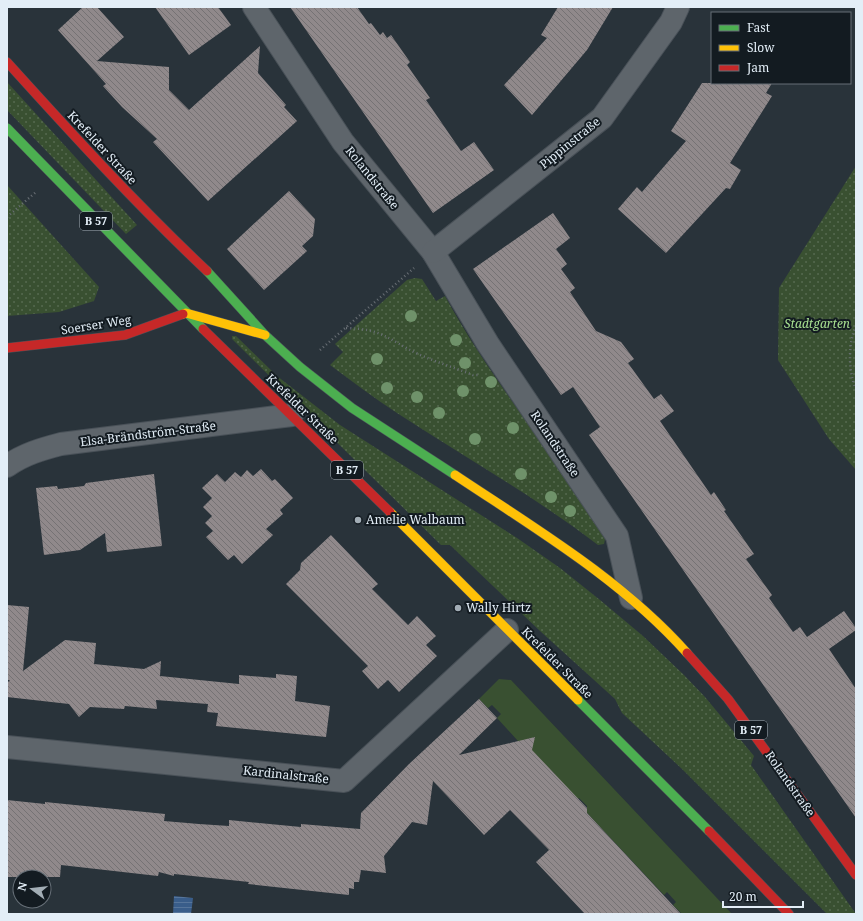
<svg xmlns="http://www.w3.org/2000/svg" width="863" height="921" font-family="'Noto Serif',serif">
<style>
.grass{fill:url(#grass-dots)}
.garden{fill:#395031}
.water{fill:url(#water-rules)}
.building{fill:url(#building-back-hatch)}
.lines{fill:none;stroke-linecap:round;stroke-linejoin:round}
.street-casing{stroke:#495158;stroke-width:24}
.fast-casing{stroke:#495158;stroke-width:10}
.slow-casing{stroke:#495158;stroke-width:10}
.jam-casing{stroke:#495158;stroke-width:10}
.path{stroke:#6a7076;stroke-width:2.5;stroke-dasharray:1 3;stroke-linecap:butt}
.street{stroke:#5e656b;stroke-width:22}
.fast{stroke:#4caf50;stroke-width:9}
.slow{stroke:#ffc107;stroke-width:9}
.jam{stroke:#c62828;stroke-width:9}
.tree{fill:#6f926a}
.poi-dot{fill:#a2adb5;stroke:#131b21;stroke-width:1.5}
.labels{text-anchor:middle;stroke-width:4;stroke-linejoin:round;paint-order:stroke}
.shield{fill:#131b21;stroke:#a5afb7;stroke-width:1}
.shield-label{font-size:11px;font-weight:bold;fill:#e3eef7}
.street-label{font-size:12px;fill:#e3eef7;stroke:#131b21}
.park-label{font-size:12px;font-style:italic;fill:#a8e091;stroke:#131b21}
.poi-label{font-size:12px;fill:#e3eef7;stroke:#131b21;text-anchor:start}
</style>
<defs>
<pattern id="grass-dots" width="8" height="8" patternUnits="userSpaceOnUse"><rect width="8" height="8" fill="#395031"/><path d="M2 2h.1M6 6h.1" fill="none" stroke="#566a50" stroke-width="1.8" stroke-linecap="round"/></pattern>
<pattern id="water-rules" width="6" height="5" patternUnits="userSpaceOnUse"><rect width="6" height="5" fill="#395d8a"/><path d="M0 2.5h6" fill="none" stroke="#56759b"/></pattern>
<pattern id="building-back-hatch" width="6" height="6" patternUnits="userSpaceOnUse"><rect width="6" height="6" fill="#90898b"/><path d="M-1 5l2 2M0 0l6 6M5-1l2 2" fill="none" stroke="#757274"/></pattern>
</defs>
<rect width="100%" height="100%" fill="#29333a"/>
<g class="grass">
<polygon points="7,82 137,225 126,234 7,110"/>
<polygon points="856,166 856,470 829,439 778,360 779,288"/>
<polygon points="7,185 99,287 94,301 59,312 7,316"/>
<path d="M 415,278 L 422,279 L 436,301 L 445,296 C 491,381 556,455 605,539 L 604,544 L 598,545 C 534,496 464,457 397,413 C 374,398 352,381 330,365 L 343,352 L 335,344 L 407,280 Z"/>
<polygon points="232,336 236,336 277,376 340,425 517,538 560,568 600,600 643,636 684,675 705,697 754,756 751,765 856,914 827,914 682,769 622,713 615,699 540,631 450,545 441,545 232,339"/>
</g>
<polygon class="garden" points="499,679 511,680 732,914 682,914 673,905 676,902 667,892 664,895 587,813 587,806 579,798 575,801 553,777 555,774 518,741 497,718 501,714 492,705 488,708 479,699"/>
<polygon class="water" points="174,896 193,898 191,914 173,914"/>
<g class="building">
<polygon points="83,7 97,7 124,37 97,61 169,67 169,90 189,110 260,46 258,73 286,105 284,107 297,121 208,201 153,142 157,139 122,107 103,86 106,84 58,30"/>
<polygon points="155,7 218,7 231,25 189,55"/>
<polygon points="290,7 357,7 369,24 371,23 380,35 383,32 387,38 391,35 410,62 407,65 430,98 426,100 461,151 474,142 494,170 433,213"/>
<polygon points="558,7 613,7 587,50 532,115 504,85 547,38 541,35"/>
<polygon points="702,83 772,83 766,93 772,96 730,163 741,170 730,189 726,188 666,253 618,209 637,187 642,192 686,141 671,131"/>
<polygon points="289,191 315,219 313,236 302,246 307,251 264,290 227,249"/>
<polygon points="553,213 570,238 556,249 567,264 561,269 575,288 570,292 596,331 621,342 634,359 628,363 654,399 661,394 674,411 660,421 711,495 714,492 726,510 724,511 754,554 746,559 772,595 769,598 793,632 800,627 807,637 844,611 856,628 856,630 829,649 856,689 856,818 589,435 600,427 573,387 561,395 473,269"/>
<polygon points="261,469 272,481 275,479 293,498 280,510 283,514 266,529 273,535 242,564 234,555 228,560 206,537 213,531 205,523 212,516 203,507 212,498 202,488 217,474 225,482 235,472 241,477 247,470 253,476"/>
<polygon points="154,474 162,546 107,552 105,533 80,550 44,555 36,488 57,486 58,489 84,486 86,483"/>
<polygon points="331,535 378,584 372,589 408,625 417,616 436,636 426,645 437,656 399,692 388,680 378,689 362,671 368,666 286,584 300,570 301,563"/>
<polygon points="7,605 29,607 23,671 65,640 96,643 94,664 144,669 161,661 160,676 239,684 239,675 276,678 276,674 297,676 295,701 330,706 326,737 216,726 218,713 207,712 208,704 156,700 157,709 125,706 124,709 90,707 79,717 69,704 7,697 7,683 10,680 7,680"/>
<polygon points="479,699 497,718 459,755 535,737 532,750 587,808 587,813 681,914 585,914 536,862 549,850 510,810 484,835 433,781 427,825 412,822 384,856 386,873 361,870 359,882 354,882 354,889 349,888 349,895 248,884 249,882 174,874 174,876 159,872 158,876 61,865 60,877 7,877 7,800 45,804 45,802 165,814 164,821 199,824 229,826 229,820 301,827 301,824 360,829 361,813 409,764"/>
</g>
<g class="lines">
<defs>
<g id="street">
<polyline points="254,7 343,142 433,252 488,344 617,536 631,598"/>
<polyline points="433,252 602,118 671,22 678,7"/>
<path d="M 7,466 C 24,454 42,449 61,444 L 292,415"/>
<polyline points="7,747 344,781 507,630"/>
</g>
<g id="fast">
<polyline points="7,128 203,329"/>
<polyline points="207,271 265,335 300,367 352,408 455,475"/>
<polyline points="578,700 709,831"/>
</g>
<g id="slow">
<polyline points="183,314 186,313 265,335"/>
<path d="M 455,475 C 536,529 622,580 687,653"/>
<polyline points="390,512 578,700"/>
</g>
<g id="jam">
<path d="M 7,62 C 72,134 137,205 207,271"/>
<polyline points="203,329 390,512"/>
<polyline points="7,348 125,335 183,314"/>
<polyline points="687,653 728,699 856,875"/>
<polyline points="709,831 789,914"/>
</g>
</defs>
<use href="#street" class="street-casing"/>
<use href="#fast" class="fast-casing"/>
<use href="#slow" class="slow-casing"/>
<use href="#jam" class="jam-casing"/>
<g class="path">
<polyline points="7,217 36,192"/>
<path d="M 856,326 C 848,343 848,372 856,389"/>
<path d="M 346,328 C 383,329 387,339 418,354 C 436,362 455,368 473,375 L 478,375"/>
<polyline points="320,350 414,268"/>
</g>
<use href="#street" class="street"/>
<use href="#fast" class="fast"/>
<use href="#slow" class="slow"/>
<use href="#jam" class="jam"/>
</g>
<g class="tree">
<circle cx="411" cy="316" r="6"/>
<circle cx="456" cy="340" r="6"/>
<circle cx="377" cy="359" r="6"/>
<circle cx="465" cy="363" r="6"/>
<circle cx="491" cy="382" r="6"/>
<circle cx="387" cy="388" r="6"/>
<circle cx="463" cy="391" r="6"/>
<circle cx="417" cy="397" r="6"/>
<circle cx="439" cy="413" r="6"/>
<circle cx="513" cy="428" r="6"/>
<circle cx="475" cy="439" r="6"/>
<circle cx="521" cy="474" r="6"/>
<circle cx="551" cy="497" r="6"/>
<circle cx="570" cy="511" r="6"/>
</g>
<g class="poi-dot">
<circle cx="358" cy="520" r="4"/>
<circle cx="458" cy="608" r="4"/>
</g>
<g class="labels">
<g class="shield">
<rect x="80" y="212" width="32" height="18" rx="3"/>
<rect x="331" y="461" width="32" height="18" rx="3"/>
<rect x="735" y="721" width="32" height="18" rx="3"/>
</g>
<g class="shield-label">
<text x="96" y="225">B 57</text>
<text x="347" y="474">B 57</text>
<text x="751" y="734">B 57</text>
</g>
<g class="street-label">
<text transform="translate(570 143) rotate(-39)" y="4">Pippinstraße</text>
<text transform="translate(102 148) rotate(47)" y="4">Krefelder Straße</text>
<text transform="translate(372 178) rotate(51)" y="4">Rolandstraße</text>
<text transform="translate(96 325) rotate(-9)" y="4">Soerser Weg</text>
<text transform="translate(302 409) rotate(44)" y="4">Krefelder Straße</text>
<text transform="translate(148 434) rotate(-7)" y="4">Elsa-Brändström-Straße</text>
<text transform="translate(555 444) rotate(56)" y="4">Rolandstraße</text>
<text transform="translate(557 663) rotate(45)" y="4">Krefelder Straße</text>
<text transform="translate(286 775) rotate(6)" y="4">Kardinalstraße</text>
<text transform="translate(790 784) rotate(55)" y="4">Rolandstraße</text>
</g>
<g class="park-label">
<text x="817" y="328">Stadtgarten</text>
</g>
<g class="poi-label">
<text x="366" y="524">Amelie Walbaum</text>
<text x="466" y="612">Wally Hirtz</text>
</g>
</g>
<rect width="863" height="921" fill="none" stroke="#e3eef7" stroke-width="16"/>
<rect x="711" y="12" width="140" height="72" fill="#131b21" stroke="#666f77"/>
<rect x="719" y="25" width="20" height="6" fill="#4caf50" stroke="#666f77"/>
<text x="747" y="32" font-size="12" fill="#e3eef7">Fast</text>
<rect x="719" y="45" width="20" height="6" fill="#ffc107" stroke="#666f77"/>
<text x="747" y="52" font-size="12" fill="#e3eef7">Slow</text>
<rect x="719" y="65" width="20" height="6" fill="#c62828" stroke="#666f77"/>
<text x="747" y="72" font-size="12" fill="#e3eef7">Jam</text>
<g transform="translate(32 889) rotate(285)"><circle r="19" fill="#131b21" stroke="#666f77"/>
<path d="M0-3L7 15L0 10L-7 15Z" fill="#a2adb5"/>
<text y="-6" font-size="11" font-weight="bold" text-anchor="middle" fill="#e3eef7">N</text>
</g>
<path d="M723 901v6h80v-6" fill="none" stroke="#e3eef7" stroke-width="2"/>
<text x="729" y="901" font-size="12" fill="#e3eef7" stroke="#131b21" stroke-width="3" paint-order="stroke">20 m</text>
</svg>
